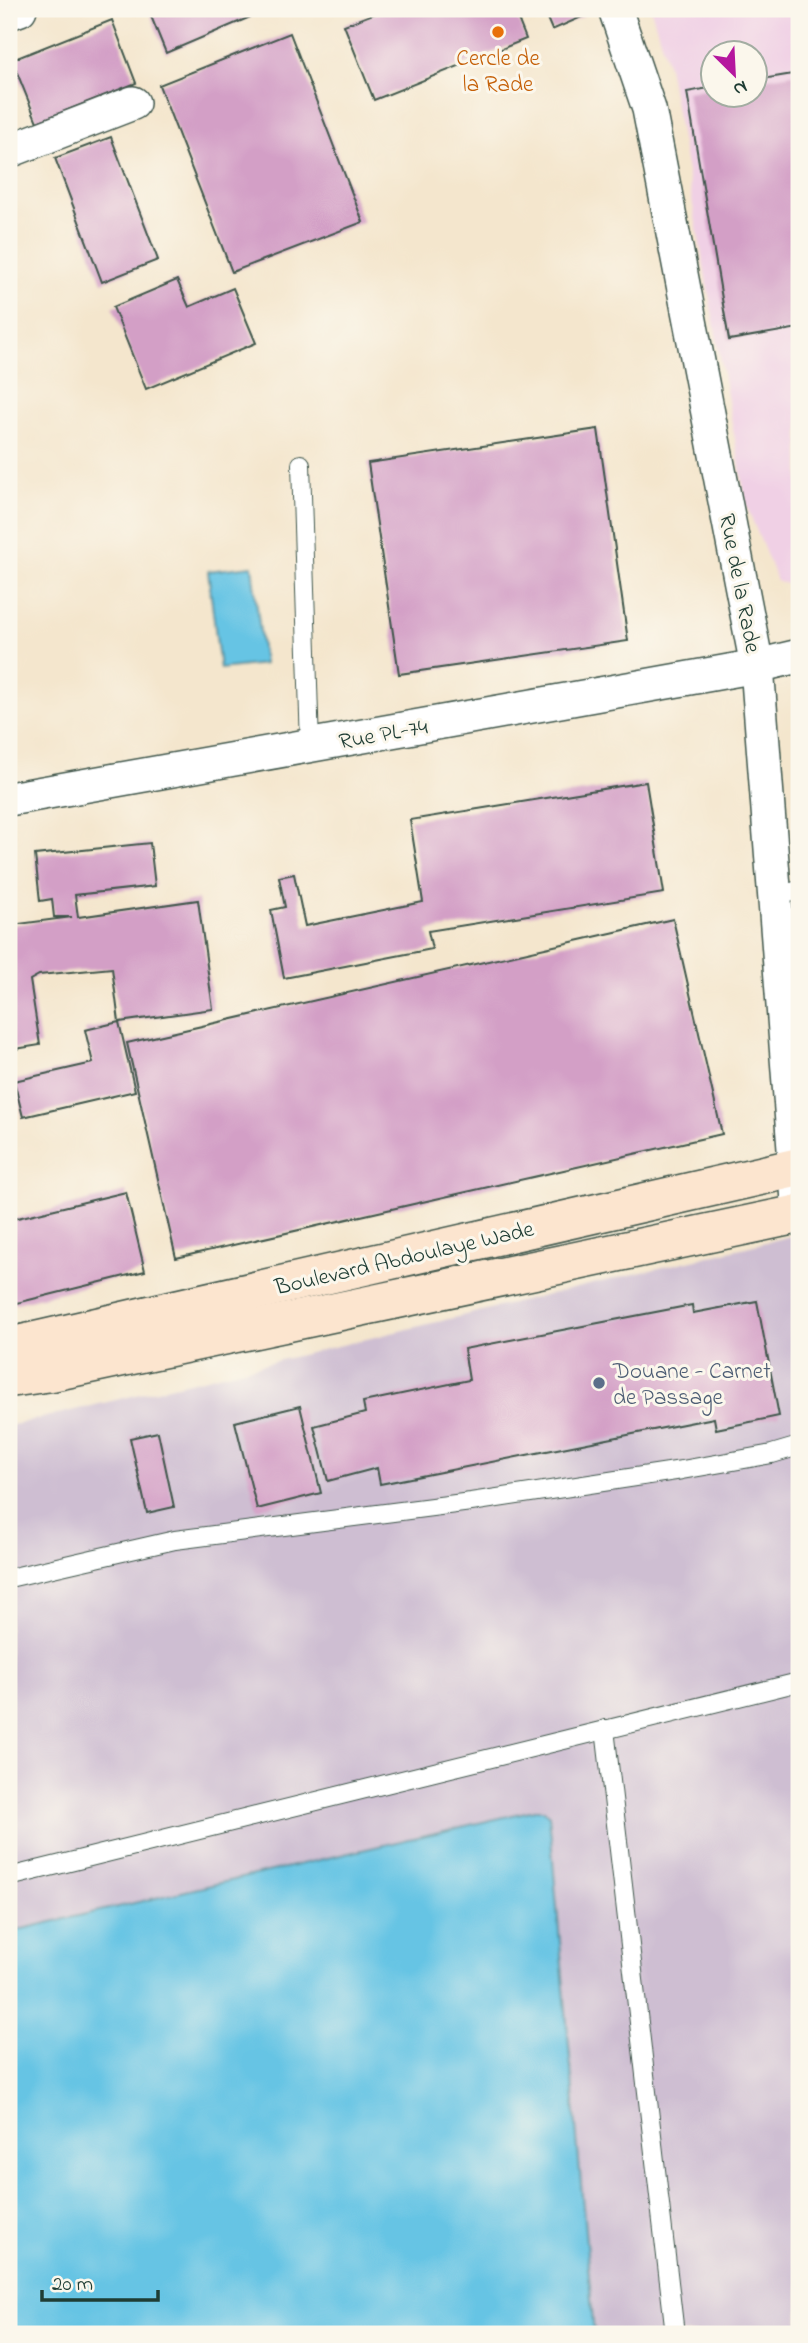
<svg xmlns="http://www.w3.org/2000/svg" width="808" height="2343" font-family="'Indie Flower',sans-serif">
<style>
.built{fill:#f0d0e5;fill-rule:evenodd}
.industrial{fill:#cebed2}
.water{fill:#66c4e4;stroke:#42808c;stroke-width:2}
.building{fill:#d39fc6}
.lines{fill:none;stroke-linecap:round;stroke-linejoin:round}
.lane-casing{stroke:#3f564b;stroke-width:20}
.street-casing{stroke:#3f564b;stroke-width:36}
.secondary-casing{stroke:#3f564b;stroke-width:41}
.lane{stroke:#fff;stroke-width:18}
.street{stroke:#fff;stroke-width:33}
.secondary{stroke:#fce5cf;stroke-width:38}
.food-dot{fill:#e8710a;stroke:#fbf7ec;stroke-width:2.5}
.service-dot{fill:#5c6f8a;stroke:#fbf7ec;stroke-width:2.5}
.labels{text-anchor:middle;stroke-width:6;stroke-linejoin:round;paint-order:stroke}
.food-label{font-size:23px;fill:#c56008;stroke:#fbf7ec}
.street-label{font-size:23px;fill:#1f3d34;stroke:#fbf7ec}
.service-label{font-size:23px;fill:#4e5e75;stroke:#fbf7ec;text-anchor:start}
</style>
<rect width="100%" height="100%" fill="#fbf7ec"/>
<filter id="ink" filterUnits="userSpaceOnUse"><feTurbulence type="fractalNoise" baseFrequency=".0143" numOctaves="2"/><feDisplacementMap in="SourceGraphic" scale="14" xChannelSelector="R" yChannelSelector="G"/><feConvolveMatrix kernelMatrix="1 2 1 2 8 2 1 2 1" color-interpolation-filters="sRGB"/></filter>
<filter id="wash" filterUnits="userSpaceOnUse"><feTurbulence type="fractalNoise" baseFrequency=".00686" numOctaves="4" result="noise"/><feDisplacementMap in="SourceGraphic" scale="28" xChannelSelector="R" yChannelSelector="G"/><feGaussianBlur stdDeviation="1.57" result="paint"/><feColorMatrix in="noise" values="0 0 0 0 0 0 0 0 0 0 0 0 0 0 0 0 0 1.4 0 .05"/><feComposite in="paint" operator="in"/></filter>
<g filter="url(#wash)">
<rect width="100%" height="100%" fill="#f4e6cd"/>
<path class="built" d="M 651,9 L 799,9 L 799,588 L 777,581 L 747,507 L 668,66 ZM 714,52 L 756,52 L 756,94 L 714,94 Z"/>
<polygon class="industrial" points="799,1234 799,2334 9,2334 9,1426"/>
<g class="water">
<polygon points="252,566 264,664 220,669 208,571"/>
<polygon points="534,1810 544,1810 549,1815 594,2334 9,2334 9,1932"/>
</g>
<g id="blocks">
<g class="building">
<polygon points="148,9 269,9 166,53"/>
<polygon points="386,9 514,9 526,39 374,100 344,25"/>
<polygon points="543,9 581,9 584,16 552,30"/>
<polygon points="112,20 136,83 37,122 12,60"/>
<polygon points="290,33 363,222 232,272 159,85"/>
<polygon points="799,73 799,328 729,340 687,92 714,87 714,94 756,94 756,80"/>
<polygon points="111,137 158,260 102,282 55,158"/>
<polygon points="177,280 189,307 233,288 256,343 146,389 113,307"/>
<polygon points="598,429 628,641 399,674 368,463"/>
<polygon points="646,782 664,893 428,931 432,949 284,978 271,910 285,907 279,877 294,874 305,926 423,902 410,820"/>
<polygon points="150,843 155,886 75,895 78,917 198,900 213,1009 119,1022 112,968 39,975 30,980 40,1045 9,1050 9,935 13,934 11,925 72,917 54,917 52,899 40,901 35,855"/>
<polygon points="673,919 722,1134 176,1258 127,1043"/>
<polygon points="119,1022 135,1091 23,1117 14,1081 93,1063 85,1030"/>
<polygon points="126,1192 145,1271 9,1305 9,1220"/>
<polygon points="757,1301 779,1416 716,1429 714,1418 380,1484 377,1468 328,1481 314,1426 365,1413 363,1402 469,1380 464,1349 692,1305 693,1313"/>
<polygon points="300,1406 321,1493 257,1509 235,1422"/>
<polygon points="158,1432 174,1507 147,1513 130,1438"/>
</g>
</g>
</g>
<g filter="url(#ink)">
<use href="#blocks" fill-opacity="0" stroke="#3f564b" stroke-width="2"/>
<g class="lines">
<defs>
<g id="lane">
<polyline points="301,464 310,746"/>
<polyline points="774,897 799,890"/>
<polyline points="9,1578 175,1540 471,1502 682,1470 772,1454 799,1446"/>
<polyline points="605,1729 675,2334"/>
<polyline points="9,1877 799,1682"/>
</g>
<g id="street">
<polyline points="615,9 649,109 757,666 799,1214"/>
<polyline points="9,13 20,9"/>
<polyline points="9,151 133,103"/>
<polyline points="9,799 757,666 799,656"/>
</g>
<g id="secondary">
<polyline points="9,1347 799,1167"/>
<polyline points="9,1378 52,1372 799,1214"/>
</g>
</defs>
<use href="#lane" class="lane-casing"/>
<use href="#street" class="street-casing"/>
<use href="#secondary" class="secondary-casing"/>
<use href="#lane" class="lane"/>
<use href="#street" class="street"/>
<use href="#secondary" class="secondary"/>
</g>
</g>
<circle class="food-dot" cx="498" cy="32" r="7"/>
<circle class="service-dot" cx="599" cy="1383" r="7"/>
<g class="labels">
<g class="food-label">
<text x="498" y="65">Cercle de<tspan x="498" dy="26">la Rade</tspan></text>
</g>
<g class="street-label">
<text transform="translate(741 583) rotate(79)" y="8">Rue de la Rade</text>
<text transform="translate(383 733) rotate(-10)" y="8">Rue PL-74</text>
<text transform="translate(404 1257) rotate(-13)" y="8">Boulevard Abdoulaye Wade</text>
</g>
<g class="service-label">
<text x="613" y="1378">Douane - Carnet<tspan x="613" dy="26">de Passage</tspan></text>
</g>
</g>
<rect width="808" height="2343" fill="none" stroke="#fbf7ec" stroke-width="35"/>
<g transform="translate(734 74) rotate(156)"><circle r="33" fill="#fbf7ec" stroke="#a3ada2" stroke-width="2"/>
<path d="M0-5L12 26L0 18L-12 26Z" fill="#b5179e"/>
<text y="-10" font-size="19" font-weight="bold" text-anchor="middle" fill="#1f3d34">N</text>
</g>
<path d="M42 2290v10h116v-10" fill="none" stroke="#1f3d34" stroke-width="3.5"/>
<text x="52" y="2290" font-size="21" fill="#1f3d34" stroke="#fbf7ec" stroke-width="5" paint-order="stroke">20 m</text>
</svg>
